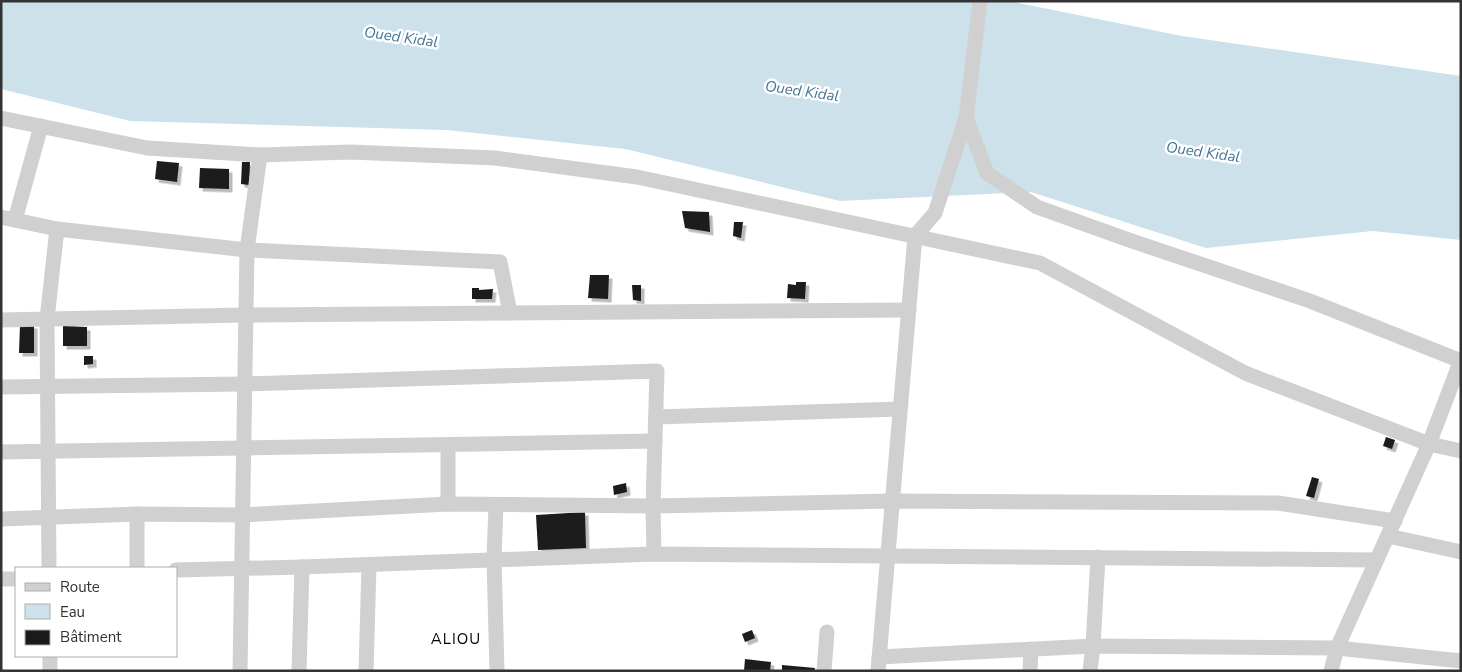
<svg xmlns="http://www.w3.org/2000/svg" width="1462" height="672" font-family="'Nunito Sans',sans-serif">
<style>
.water{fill:#cde1ea}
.building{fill:#1a1a1a;filter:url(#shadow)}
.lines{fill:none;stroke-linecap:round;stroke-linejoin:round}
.minor{stroke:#d0d0d0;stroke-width:15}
.labels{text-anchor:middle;stroke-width:5;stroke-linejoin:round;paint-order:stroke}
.water-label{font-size:15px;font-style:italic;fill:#447791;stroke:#fff}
.neighbourhood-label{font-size:15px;letter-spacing:1px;fill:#000;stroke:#fff}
</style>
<defs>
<filter id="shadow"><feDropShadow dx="3.5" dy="3.5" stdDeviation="0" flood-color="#0004"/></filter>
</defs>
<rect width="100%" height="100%" fill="#fff"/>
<polygon class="water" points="1,1 1009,1 1182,36 1461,76 1461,240 1373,231 1206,248 1031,192 840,201 625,149 447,130 130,121 1,89"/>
<g class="building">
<polygon points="157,161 179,163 177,182 155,179"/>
<polygon points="242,162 250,162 249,185 241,184"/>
<polygon points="200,168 229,169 229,189 199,188"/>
<polygon points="682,211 709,212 710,232 685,228"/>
<polygon points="734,222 743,222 741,238 733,236"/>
<polygon points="590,275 609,275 608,299 588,298"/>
<polygon points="796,282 806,282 805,299 787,298 788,284 796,285"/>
<polygon points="632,285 641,285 641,301 633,300"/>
<polygon points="472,288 479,288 479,290 493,289 492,299 472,299"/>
<polygon points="20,325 34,325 34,353 19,353"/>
<polygon points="63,326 87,327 87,346 63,346"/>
<polygon points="84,356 93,356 93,364 84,365"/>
<polygon points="1386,437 1395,440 1392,449 1383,446"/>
<polygon points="1312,477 1319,479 1314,498 1306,496"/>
<polygon points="626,483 627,492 614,495 613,486"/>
<polygon points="585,512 586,548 538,550 536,515"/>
<polygon points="752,630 755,638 745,642 742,634"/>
<polygon points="745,659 771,662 770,671 744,671"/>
<polygon points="782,665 815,668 814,671 782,671"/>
</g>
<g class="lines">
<g class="minor">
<polyline points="1,118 147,148 260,155 350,152 495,158 637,177 1040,263 1245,373 1429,444 1461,451"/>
<polyline points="966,118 987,173 1037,207 1129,240 1310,301 1461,361"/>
<polyline points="1,217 57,229 247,250 500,262 510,313"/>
<polyline points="15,220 41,126"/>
<polyline points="1,320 245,315 909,310"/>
<polyline points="1,387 244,384 657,371 653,506 654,554"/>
<polyline points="656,417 900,409"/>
<polyline points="448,445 448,504"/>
<polyline points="1,452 655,441"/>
<polyline points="496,505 494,559 497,671"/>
<polyline points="137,514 137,568"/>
<polyline points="1,519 137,514 242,515 448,504 653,506 892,501 1278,503 1395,521"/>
<polyline points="1388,536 1461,552"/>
<polyline points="49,568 47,319 57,229"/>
<polyline points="176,570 302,567 654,554 1376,560"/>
<polyline points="1,579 16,579"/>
<polyline points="50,656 50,671"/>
<polyline points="879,657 1093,646 1337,648 1461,661"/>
<polyline points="240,671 247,250 260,155"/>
<polyline points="299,671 302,567"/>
<polyline points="366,671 369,565"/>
<polyline points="824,671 827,632"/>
<polyline points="878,671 915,236 935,213 966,118 980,1"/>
<polyline points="1030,671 1031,649"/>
<polyline points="1090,671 1093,646 1098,557"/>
<polyline points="1331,671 1337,648 1429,444 1461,360"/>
</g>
</g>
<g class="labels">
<g class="water-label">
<text transform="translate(401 37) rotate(8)" y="5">Oued Kidal</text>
<text transform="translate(802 91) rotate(8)" y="5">Oued Kidal</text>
<text transform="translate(1203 152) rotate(8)" y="5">Oued Kidal</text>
</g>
<g class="neighbourhood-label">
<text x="456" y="644">ALIOU</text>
</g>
</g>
<rect width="1462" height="672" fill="none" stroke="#333333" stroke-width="5"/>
<rect x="15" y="567" width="162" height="90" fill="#ffffff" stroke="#adadad"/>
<rect x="25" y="583" width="25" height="8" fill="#d0d0d0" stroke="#adadad"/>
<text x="60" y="592" font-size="15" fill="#333333">Route</text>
<rect x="25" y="604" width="25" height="15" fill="#cde1ea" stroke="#adadad"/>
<text x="60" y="617" font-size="15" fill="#333333">Eau</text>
<rect x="25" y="630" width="25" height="15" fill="#1a1a1a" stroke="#adadad"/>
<text x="60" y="642" font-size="15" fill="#333333">Bâtiment</text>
</svg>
